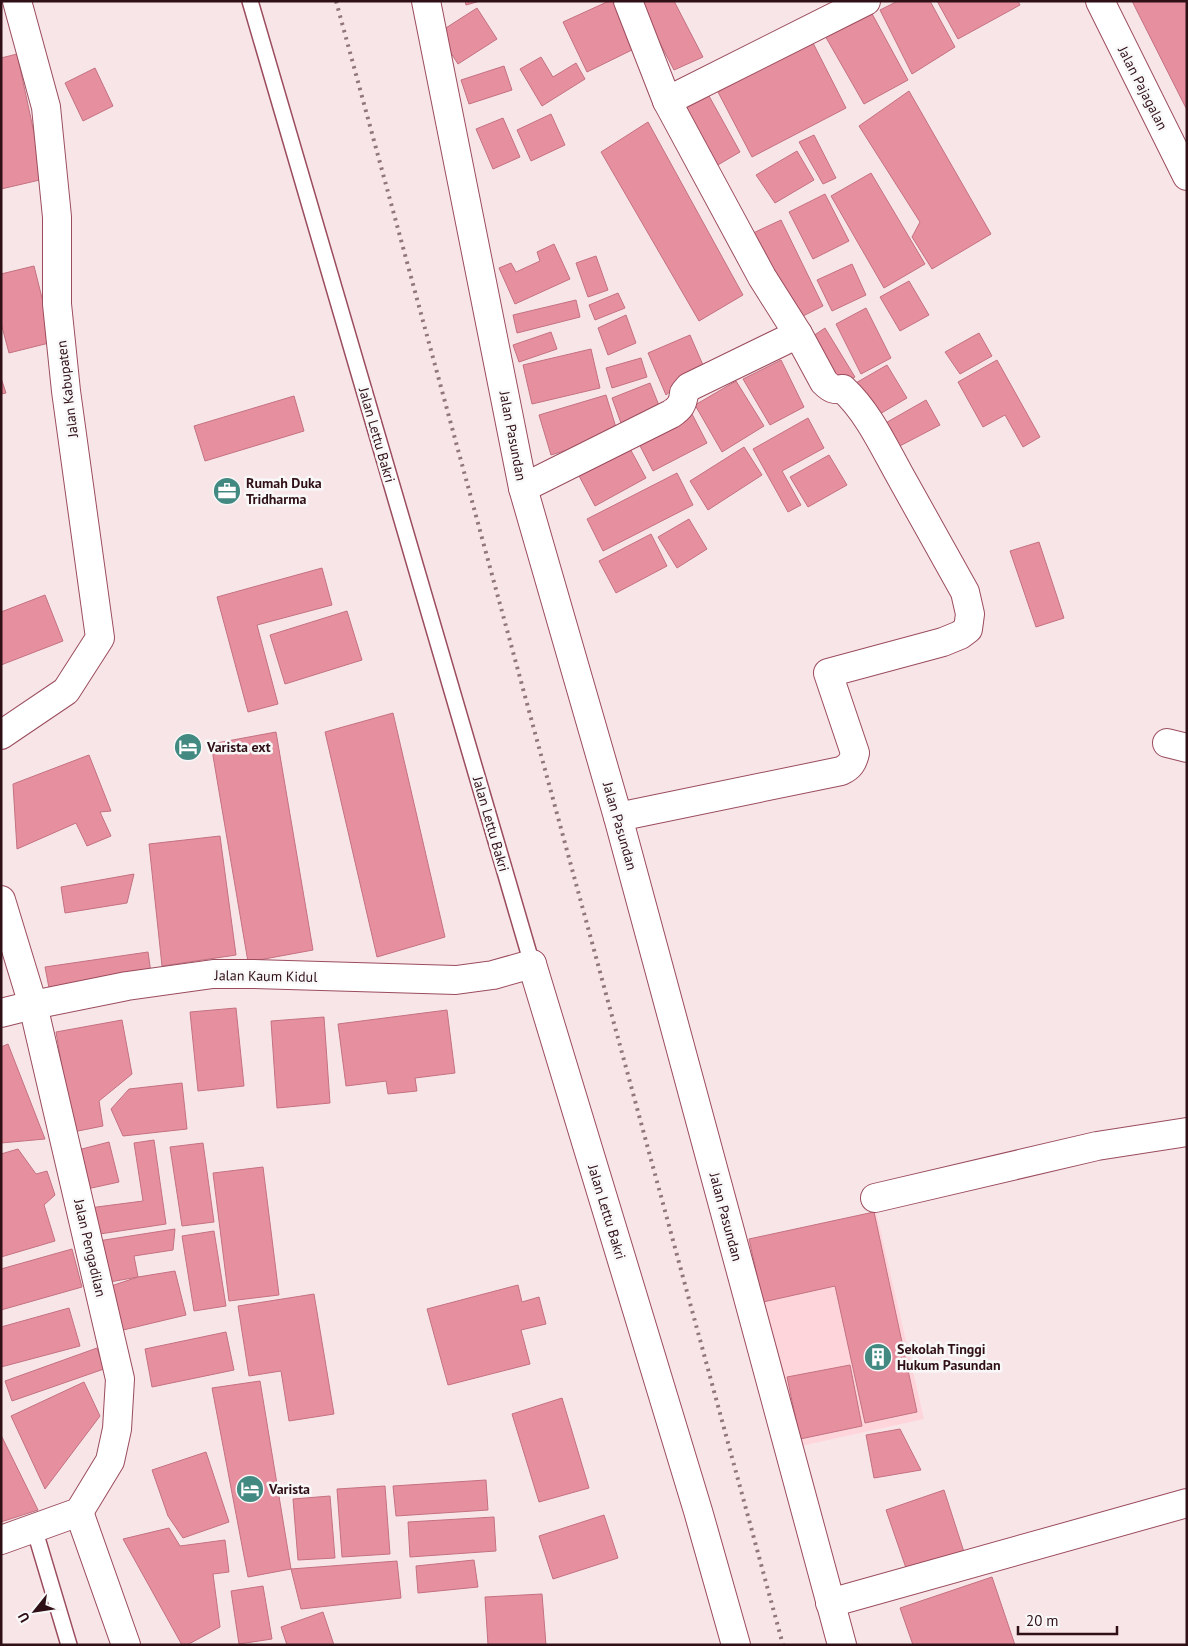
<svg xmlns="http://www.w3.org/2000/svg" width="1188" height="1646" font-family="'PT Sans',sans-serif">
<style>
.built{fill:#fed5db}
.building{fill:#e68f9f;stroke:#c47181}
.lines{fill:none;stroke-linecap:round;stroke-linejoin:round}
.lane-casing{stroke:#9b4c5d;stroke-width:18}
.street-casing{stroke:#9b4c5d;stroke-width:30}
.secondary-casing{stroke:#9b4c5d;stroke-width:30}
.lane{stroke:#fff;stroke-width:15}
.street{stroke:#fff;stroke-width:28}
.secondary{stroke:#fff;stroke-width:28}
.rail{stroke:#91777c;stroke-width:4;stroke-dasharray:2.5 5;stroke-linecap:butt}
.labels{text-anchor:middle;stroke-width:5;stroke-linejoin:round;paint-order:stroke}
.street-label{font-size:14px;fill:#301017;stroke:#f8f8f8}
.poi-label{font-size:14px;font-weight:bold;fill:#301017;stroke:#f8f8f8;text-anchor:start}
</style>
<rect width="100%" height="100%" fill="#f8e5e8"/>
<polygon class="built" points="876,1211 924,1419 796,1447 748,1240"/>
<g class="building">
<polygon points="465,1 480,1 466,5"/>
<polygon points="609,1 620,1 638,47 587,72 563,22"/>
<polygon points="638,1 674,1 703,57 674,70"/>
<polygon points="898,1 930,1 955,47 912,74 880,10"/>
<polygon points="937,1 1018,1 1020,5 958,39"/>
<polygon points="1132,1 1187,1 1187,110"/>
<polygon points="477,8 497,39 458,64 438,33"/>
<polygon points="870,10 908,80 864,104 824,34"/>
<polygon points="812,41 846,108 752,157 718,92"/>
<polygon points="17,54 44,179 1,189 1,58"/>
<polygon points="541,57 553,77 576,63 585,79 542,106 520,69"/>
<polygon points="504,66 512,90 469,104 461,80"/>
<polygon points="95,68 113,106 83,121 65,83"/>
<polygon points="909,91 991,234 932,269 912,237 920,222 859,126"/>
<polygon points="709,96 740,152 716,166 684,109"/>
<polygon points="551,114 565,145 531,161 517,130"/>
<polygon points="503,118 520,157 493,169 476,129"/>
<polygon points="648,122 743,295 699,321 601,152"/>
<polygon points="814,135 836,178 823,184 799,142"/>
<polygon points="797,151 814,180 775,203 756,175"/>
<polygon points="871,173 925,264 884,288 831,196"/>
<polygon points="825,194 849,241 813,259 789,212"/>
<polygon points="781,220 823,306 793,321 751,234"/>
<polygon points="554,244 570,279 515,304 499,268 511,263 516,272 540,261 537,252"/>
<polygon points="596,256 608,290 588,297 576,263"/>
<polygon points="852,264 866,295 832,311 817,280"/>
<polygon points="34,266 53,342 9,353 1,323 1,274"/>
<polygon points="909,281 929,315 900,331 880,297"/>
<polygon points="618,293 625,308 595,320 589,305"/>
<polygon points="576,300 580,317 517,333 513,315"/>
<polygon points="866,308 891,358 861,374 836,324"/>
<polygon points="626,315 636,343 608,355 598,328"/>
<polygon points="825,328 855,377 839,386 810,338"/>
<polygon points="551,332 557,349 519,362 513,345"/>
<polygon points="979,333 992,356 960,374 945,352"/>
<polygon points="690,335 706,372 679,384 666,395 648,353"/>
<polygon points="591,349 600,388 532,404 523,365"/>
<polygon points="641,358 647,377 612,388 606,368"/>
<polygon points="781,360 804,407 770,425 743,379"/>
<polygon points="997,360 1040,437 1023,447 1005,415 983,427 958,382"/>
<polygon points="887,365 907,398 873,418 854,384"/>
<polygon points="1,378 6,393 1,394"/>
<polygon points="736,381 764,426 722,452 695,405"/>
<polygon points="650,383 660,408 621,423 612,398"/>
<polygon points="606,395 618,434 551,455 539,415"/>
<polygon points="294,396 304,431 205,461 194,426"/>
<polygon points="926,400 940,425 894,449 882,425"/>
<polygon points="692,414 707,443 653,471 638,442"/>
<polygon points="808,418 824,448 782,471 801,505 788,512 753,449"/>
<polygon points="628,445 646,478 595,506 577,472"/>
<polygon points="744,447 762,475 708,510 690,481"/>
<polygon points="829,455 847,485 808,507 790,477"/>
<polygon points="677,473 693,505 603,551 587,519"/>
<polygon points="689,519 707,549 677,568 658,537"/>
<polygon points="651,534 667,566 616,593 599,561"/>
<polygon points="1039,542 1064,618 1036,627 1010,551"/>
<polygon points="322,568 332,605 257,625 278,704 248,712 217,597"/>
<polygon points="45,595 63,641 1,665 1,612"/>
<polygon points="347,611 362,660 285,684 270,635"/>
<polygon points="393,713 445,937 377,957 325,732"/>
<polygon points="276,732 313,950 248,962 211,744"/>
<polygon points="89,755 111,811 100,812 111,836 87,846 76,823 17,849 13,784"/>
<polygon points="220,836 236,955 162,966 149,844"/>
<polygon points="134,874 127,903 65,913 61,887"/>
<polygon points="148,952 151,973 49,988 45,967"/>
<polygon points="236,1008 244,1086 198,1091 190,1012"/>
<polygon points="447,1010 455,1073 415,1078 417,1091 388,1094 386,1081 346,1086 338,1024"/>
<polygon points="324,1017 330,1103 277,1108 271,1021"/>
<polygon points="122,1020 132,1074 99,1101 103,1126 73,1132 56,1032"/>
<polygon points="8,1044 45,1139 1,1143 1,1047"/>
<polygon points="182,1083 187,1129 123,1136 111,1109 129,1089"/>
<polygon points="154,1140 166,1224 93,1235 89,1208 143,1201 134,1143"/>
<polygon points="109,1142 119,1182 87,1189 78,1150"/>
<polygon points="203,1143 214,1222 182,1226 170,1147"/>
<polygon points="18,1149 36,1174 47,1171 55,1195 44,1205 55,1241 1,1257 1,1154"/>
<polygon points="263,1167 279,1295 229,1301 213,1173"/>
<polygon points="874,1212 917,1412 865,1423 835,1286 763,1302 749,1239"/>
<polygon points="175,1229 173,1250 134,1256 138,1277 104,1283 98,1241"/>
<polygon points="214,1231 226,1306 194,1311 182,1236"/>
<polygon points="72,1249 82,1287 1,1310 1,1269"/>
<polygon points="175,1271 186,1315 119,1331 108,1287 138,1277"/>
<polygon points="518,1285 522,1302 539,1297 546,1324 521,1330 530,1364 448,1385 427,1309"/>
<polygon points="314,1294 334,1414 289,1421 281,1371 249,1376 238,1306"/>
<polygon points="69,1308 80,1346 1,1367 1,1327"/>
<polygon points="226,1332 234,1370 152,1387 145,1349"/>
<polygon points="97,1348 104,1369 12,1401 5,1381"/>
<polygon points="850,1365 862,1426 800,1439 787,1377"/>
<polygon points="260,1381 291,1569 248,1577 212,1388"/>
<polygon points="84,1382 100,1416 45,1489 11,1416"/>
<polygon points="562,1398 589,1488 539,1502 512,1414"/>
<polygon points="900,1429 921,1470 874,1478 866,1435"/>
<polygon points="1,1435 38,1510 1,1522"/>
<polygon points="206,1452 229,1522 183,1538 168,1516 152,1470"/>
<polygon points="486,1480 488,1510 396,1516 393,1486"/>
<polygon points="385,1486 390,1554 342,1557 337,1489"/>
<polygon points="944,1490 964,1552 907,1571 886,1510"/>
<polygon points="330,1496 335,1558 298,1560 293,1499"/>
<polygon points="604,1515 618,1558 553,1579 539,1536"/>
<polygon points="494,1517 496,1551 410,1557 408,1522"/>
<polygon points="169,1528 180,1546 225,1540 229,1572 213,1574 220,1627 187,1645 182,1645 123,1539"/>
<polygon points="474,1560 478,1587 418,1593 416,1566"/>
<polygon points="397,1561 401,1598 301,1609 291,1569"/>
<polygon points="992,1577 1015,1645 913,1645 900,1608"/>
<polygon points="263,1586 272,1639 239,1644 231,1591"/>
<polygon points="542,1594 546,1645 488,1645 485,1597"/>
<polygon points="323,1612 334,1645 287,1645 281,1627"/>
</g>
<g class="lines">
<defs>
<g id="lane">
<polyline points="250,1 532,964"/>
<polyline points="34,1528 69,1645"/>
</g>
<g id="street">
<polyline points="426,1 523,488 618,817 842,1645"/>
<polyline points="628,1 667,101 866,1"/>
<polyline points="1100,1 1187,176"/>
<path d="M 523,488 L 671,414 C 680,408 683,404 684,393 L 689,387 L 798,334"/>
<polyline points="1,735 66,691 100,638 66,391 57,304 57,217 46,107 17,1"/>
<polyline points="1167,743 1187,748"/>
<path d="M 618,817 L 841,771 C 850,767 853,762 855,753 L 828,673 L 943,642 L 960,635 L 968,629 L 970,614 L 965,592 C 943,552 920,512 898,472 C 882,443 867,411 843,389 C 834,390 831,389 824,382 L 798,334 L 762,277 L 667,101"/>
<polyline points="1,900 33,1005 120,1379 117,1429 110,1461 79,1512 1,1540"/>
<polyline points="1,1013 33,1005 127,986 213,974 253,974 456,980 493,975 532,964"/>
<polyline points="875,1198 1097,1146 1187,1132"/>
<polyline points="79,1512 126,1645"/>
<polyline points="830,1603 1187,1503"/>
</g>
<polyline id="secondary" points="532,964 698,1511 736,1645"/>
</defs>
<use href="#lane" class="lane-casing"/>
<use href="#street" class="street-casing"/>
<use href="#secondary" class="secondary-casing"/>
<use href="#lane" class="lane"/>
<use href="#street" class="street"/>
<use href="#secondary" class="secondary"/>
<polyline class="rail" points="336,1 783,1645"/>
</g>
<defs>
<symbol id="office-disc" viewBox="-11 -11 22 22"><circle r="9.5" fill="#428982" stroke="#f8f8f8"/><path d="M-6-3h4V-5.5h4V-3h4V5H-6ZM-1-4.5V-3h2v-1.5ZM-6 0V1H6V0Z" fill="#fff"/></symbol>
<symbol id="hotel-disc" viewBox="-11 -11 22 22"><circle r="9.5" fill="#428982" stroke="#f8f8f8"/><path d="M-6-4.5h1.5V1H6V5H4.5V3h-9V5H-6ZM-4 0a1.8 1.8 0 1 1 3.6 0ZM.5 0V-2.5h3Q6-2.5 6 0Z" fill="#fff"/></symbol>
<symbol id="building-disc" viewBox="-11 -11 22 22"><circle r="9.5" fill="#428982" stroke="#f8f8f8"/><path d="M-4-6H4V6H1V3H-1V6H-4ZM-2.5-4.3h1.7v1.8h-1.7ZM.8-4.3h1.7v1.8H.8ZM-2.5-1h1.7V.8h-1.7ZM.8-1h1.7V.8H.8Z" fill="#fff"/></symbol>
</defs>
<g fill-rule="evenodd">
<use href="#office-disc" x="211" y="475" width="32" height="32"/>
<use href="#hotel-disc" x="172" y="731" width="32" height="32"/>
<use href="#building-disc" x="862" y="1341" width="32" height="32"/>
<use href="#hotel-disc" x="234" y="1473" width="32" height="32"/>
</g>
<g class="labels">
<g class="street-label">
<text transform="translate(1143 88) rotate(63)" y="5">Jalan Pajagalan</text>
<text transform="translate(67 389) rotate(-97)" y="5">Jalan Kabupaten</text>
<text transform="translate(377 435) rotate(74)" y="5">Jalan Lettu Bakri</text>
<text transform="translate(513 436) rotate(79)" y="5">Jalan Pasundan</text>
<text transform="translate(491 824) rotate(74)" y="5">Jalan Lettu Bakri</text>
<text transform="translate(620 826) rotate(74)" y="5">Jalan Pasundan</text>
<text transform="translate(266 976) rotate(1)" y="5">Jalan Kaum Kidul</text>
<text transform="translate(607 1212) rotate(73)" y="5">Jalan Lettu Bakri</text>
<text transform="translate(726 1217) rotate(75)" y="5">Jalan Pasundan</text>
<text transform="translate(90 1248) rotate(77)" y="5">Jalan Pengadilan</text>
</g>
<g class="poi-label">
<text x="246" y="488">Rumah Duka<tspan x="246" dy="16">Tridharma</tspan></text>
<text x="207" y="752">Varista ext</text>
<text x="897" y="1354">Sekolah Tinggi<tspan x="897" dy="16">Hukum Pasundan</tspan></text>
<text x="269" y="1494">Varista</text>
</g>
</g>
<rect width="1188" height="1646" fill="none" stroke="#301017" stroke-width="5"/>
<g transform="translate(35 1611) rotate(240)" stroke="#f8f8f8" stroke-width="4" paint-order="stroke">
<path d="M0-4L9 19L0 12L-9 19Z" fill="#301017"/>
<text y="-8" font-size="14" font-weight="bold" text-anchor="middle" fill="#301017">U</text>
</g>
<path d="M1018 1626v8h99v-8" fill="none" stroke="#301017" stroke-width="2.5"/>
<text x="1026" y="1626" font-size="15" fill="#301017" stroke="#f8f8f8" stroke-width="4" paint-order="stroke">20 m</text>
</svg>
